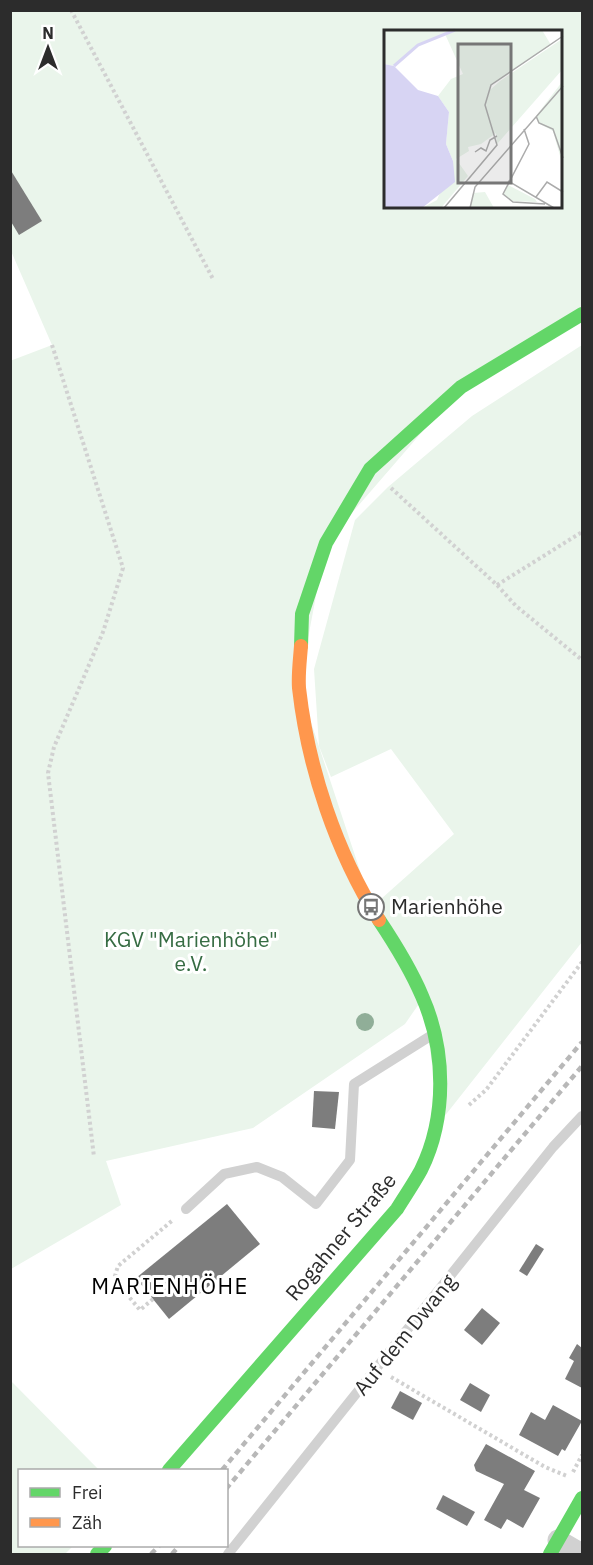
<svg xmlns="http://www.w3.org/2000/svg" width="593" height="1565" font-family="'IBM Plex Sans',sans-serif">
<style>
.green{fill:#eaf5eb;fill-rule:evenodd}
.building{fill:#7d7d7d}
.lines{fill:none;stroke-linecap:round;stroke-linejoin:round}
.path{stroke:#d1d1d1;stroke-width:4;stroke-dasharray:3 3;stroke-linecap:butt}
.lane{stroke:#d1d1d1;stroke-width:10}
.street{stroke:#d1d1d1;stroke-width:21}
.fast{stroke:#63d668;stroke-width:14}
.slow{stroke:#ff974d;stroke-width:14}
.rail{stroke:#b8b8b8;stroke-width:4.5;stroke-dasharray:6 4.5;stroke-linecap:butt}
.tree{fill:#90ae98}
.labels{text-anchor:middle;stroke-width:6;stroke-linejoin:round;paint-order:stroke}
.poi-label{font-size:21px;fill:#2c2c2c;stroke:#fff;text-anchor:start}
.park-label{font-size:21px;fill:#366c43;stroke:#fff}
.street-label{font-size:21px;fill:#2c2c2c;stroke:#fff}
.neighbourhood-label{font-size:22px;letter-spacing:1.5px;fill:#000;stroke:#fff}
.inset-river{fill:none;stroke:#d7d4f3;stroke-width:3}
.inset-road{fill:none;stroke:#ababab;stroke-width:1.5}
.view{fill:#767676;fill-opacity:0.15;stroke:#767676;stroke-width:3}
.inset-edge{fill:none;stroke:#2c2c2c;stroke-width:3}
</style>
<rect width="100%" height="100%" fill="#fff"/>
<g class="green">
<path d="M 10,11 L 582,11 L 582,314 L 461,387 L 326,543 L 299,686 L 372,907 L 454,834 L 391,749 L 331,777 L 319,746 L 314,669 L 355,520 L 388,487 L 472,416 L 582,345 L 582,942 L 440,1122 L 423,998 L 405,1024 L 253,1128 L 106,1161 L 121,1205 L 11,1269 L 10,361 L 52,345 L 11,251 ZM 386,32 L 562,32 L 562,207 L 386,207 Z"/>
<polygon points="10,1380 99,1470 20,1470 20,1546 73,1546 65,1554 11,1554"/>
</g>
<g class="building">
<polygon points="10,169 42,221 19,235 10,220"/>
<polygon points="314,1091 339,1092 335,1129 312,1127"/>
<polygon points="227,1204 260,1244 169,1319 136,1278"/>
<polygon points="536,1244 544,1249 527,1276 519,1271"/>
<polygon points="482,1308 500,1323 482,1345 464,1330"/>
<polygon points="577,1344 582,1348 582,1388 565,1379 574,1361 569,1358"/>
<polygon points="470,1383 490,1395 481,1412 460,1400"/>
<polygon points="400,1391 422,1403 413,1420 391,1408"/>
<polygon points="553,1405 582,1421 565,1451 562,1449 558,1456 519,1435 531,1412 545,1420"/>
<polygon points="486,1444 535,1471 524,1490 540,1498 523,1528 507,1519 501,1529 484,1520 504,1484 476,1471 474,1465"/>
<polygon points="443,1495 475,1512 467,1526 436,1509"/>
</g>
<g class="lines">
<g class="path">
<polyline points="71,10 213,279"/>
<polyline points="52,345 123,568 103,632 54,747 48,773 94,1157"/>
<polyline points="391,488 497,585 516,606 582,660"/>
<polyline points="497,585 582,532"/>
<polyline points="469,1105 486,1090 582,962"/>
<polyline points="153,1299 140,1310 114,1279 118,1266 173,1220"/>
<polyline points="391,1377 545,1467 567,1476"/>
<polyline points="573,1472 582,1455"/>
</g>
<g class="lane">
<polyline points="186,1209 224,1174 257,1167 282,1177 316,1204 350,1160 354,1084 432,1035"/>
<polyline points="228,1554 553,1147 582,1116"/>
</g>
<polyline class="street" points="558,1540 582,1554"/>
<g class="fast">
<polyline points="301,646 302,614 326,543 370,469 461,387 582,314"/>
<path d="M 169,1470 L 397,1209 C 405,1196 414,1183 421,1170 C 447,1117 446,1050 422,996 C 411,970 395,944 379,920"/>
<polyline points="97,1554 105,1546"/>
<polyline points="550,1554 582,1498"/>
</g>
<path class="slow" d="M 301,646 C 300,660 298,674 299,688 C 308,768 336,852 379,920"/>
<g class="rail">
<polyline points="222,1470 582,1042"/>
<polyline points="226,1489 582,1066"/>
<polyline points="151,1554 159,1546"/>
<polyline points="172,1554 179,1546"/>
</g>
</g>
<circle class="tree" cx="365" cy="1022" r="9"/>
<defs>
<symbol id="bus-ring" viewBox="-11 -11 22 22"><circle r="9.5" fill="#fff" stroke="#767676" stroke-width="1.5"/><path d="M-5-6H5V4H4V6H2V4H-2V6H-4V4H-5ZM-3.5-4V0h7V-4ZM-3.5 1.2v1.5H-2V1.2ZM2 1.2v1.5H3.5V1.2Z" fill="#767676"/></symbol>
</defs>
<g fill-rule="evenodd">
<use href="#bus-ring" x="356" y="892" width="30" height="30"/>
</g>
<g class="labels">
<g class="poi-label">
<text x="391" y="914">Marienhöhe</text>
</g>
<g class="park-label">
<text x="191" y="947">KGV "Marienhöhe"<tspan x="191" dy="24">e.V.</tspan></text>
</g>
<g class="street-label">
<text transform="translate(341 1237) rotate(-50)" y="7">Rogahner Straße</text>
<text transform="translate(405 1335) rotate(-51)" y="7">Auf dem Dwang</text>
</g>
<g class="neighbourhood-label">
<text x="170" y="1294">MARIENHÖHE</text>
</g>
</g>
<g transform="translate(384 30)">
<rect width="178" height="178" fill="#fff"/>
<path d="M 0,0 L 158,0 L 167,15 L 107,55 L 101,75 L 106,60 L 116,51 L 178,9 L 178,40 L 113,114 L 112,103 L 97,114 L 84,117 L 85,121 L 72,129 L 84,146 L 57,178 L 38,178 L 53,170 L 69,131 L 62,114 L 65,82 L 54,66 L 67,49 L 79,44 L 61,4 L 34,15 L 10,36 L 0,34 ZM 178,52 L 178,133 L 169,101 L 154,93 L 152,86 ZM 124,155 L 151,169 L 153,172 L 129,171 L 119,164 ZM 101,162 L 110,178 L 86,178 L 89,163 Z" fill="#eaf5eb"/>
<path d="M 0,34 L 10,36 L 34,60 L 54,66 L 65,82 L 62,114 L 69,131 L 71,152 L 38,178 L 0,178 Z" fill="#d7d4f3"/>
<path class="inset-river" d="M 10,36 L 34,15 L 71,0"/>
<path class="inset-road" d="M 152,86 L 155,93 L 169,99 L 179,128M 140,99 L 145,114 L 119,164 L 129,172 L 161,174M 91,122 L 97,118 L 102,121 L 106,110 L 113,106M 124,151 L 170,178M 152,167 L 163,152 L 179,162M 60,178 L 113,115 L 101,75 L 107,55 L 179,6M 86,178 L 91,157 L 179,56"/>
<path class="view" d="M 74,14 L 127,14 L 127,153 L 74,153 Z"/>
<rect width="178" height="178" class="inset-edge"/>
</g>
<rect width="593" height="1565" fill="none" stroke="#2c2c2c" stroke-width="24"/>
<rect x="18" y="1469" width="210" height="78" fill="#ffffff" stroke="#ababab" stroke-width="1.5"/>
<rect x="30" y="1488" width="30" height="9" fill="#63d668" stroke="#ababab" stroke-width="1.5"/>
<text x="72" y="1499" font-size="18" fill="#2c2c2c">Frei</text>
<rect x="30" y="1518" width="30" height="9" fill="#ff974d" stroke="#ababab" stroke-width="1.5"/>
<text x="72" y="1529" font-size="18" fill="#2c2c2c">Zäh</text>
<g transform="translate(48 48)" stroke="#ffffff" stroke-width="4.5" paint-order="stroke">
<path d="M0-4.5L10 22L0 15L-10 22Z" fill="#2c2c2c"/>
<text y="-9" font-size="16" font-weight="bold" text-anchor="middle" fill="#2c2c2c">N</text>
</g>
</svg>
